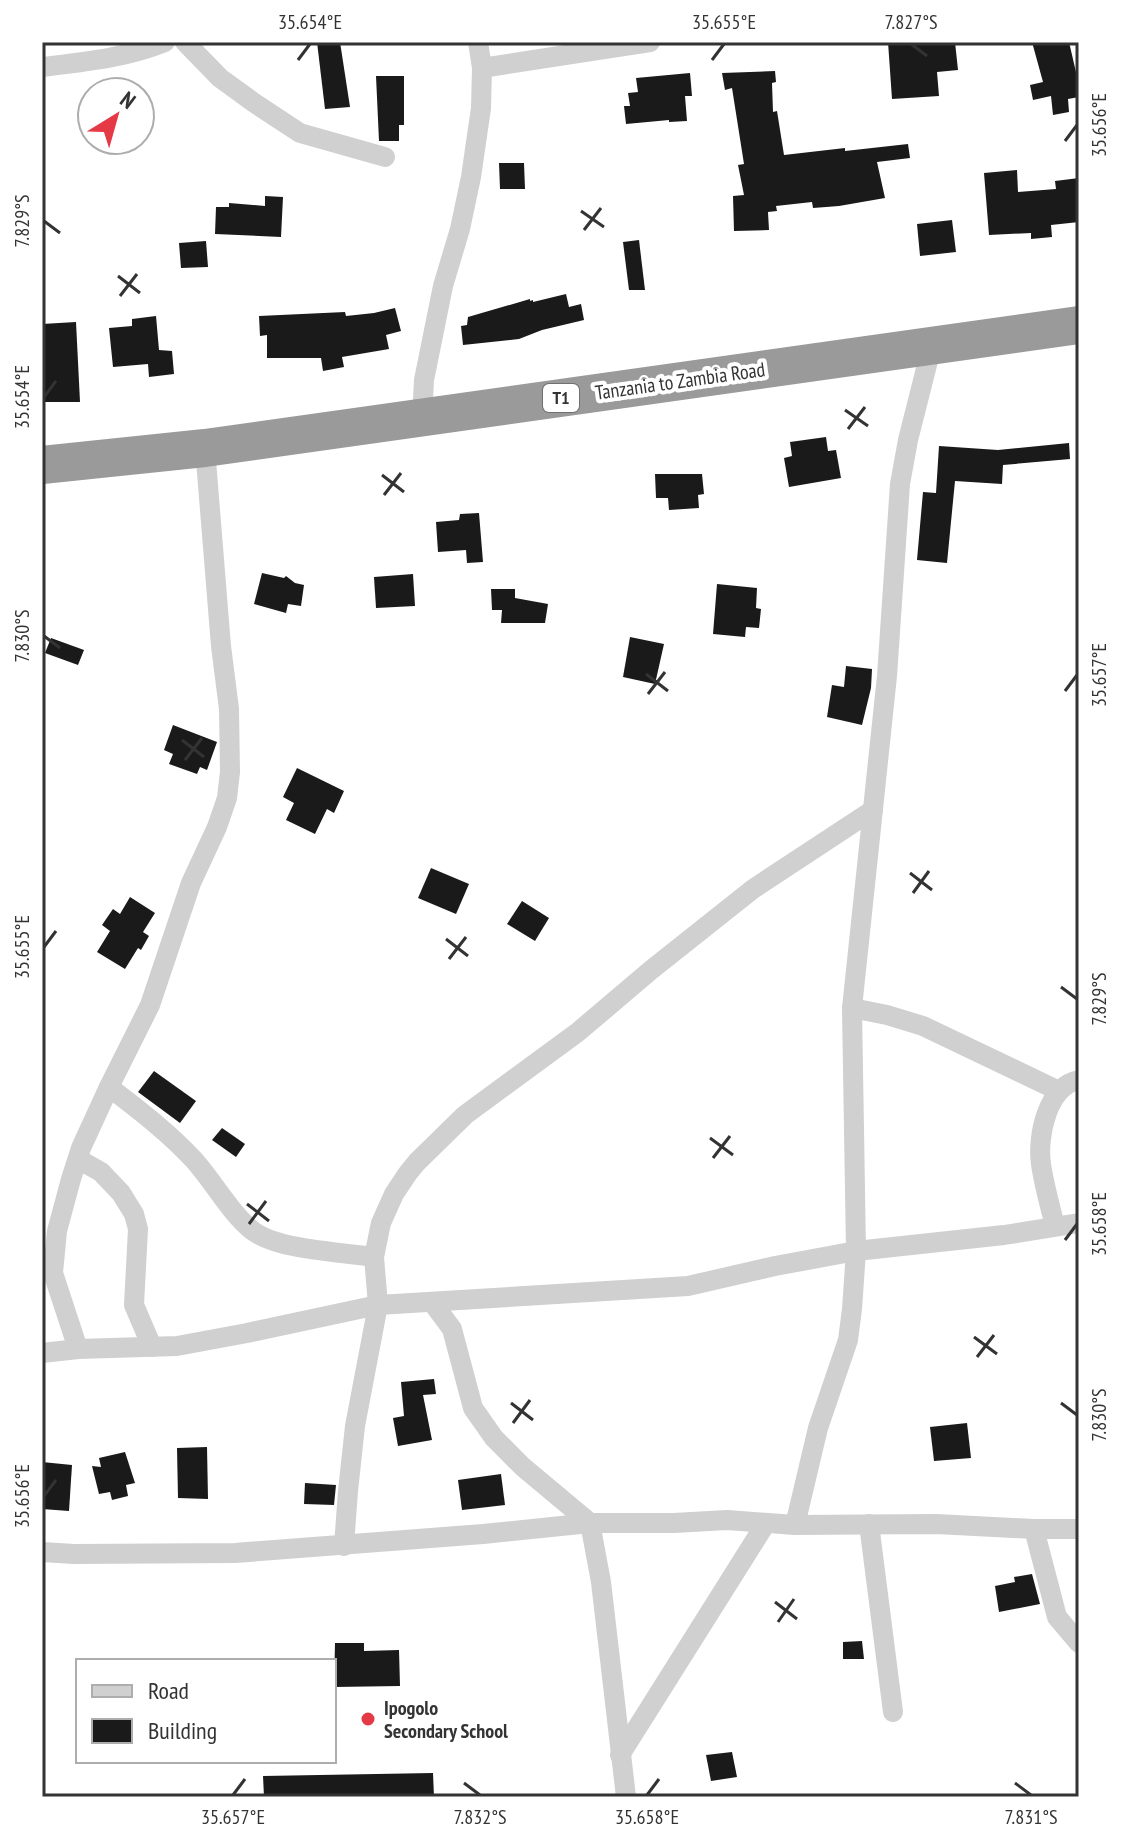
<svg xmlns="http://www.w3.org/2000/svg" width="1121" height="1839" font-family="'PT Sans Narrow',sans-serif">
<style>
.building{fill:#1a1a1a}
.lines{fill:none;stroke-linecap:round;stroke-linejoin:round}
.street{stroke:#d0d0d0;stroke-width:20}
.highway{stroke:#9a9a9a;stroke-width:38}
.ticks{fill:none;stroke:#333;stroke-width:3}
.poi-dot{fill:#e63946;stroke:#fff;stroke-width:3}
.labels{text-anchor:middle;stroke-width:8;stroke-linejoin:round;paint-order:stroke}
.shield{fill:#fff;stroke:#707070;stroke-width:2}
.shield-label{font-size:18px;font-weight:bold;fill:#333}
.street-label{font-size:20px;fill:#333;stroke:#fff}
.poi-label{font-size:20px;font-weight:bold;fill:#333;stroke:#fff;text-anchor:start}
.neatline{fill:none;stroke:#333;stroke-width:3}
.ticks-label{font-size:20px;text-anchor:middle;fill:#333}
</style>
<rect width="100%" height="100%" fill="#fff"/>
<g class="building">
<polygon points="317,42 340,42 350,107 325,109"/>
<polygon points="888,42 955,42 958,70 937,72 939,96 892,99"/>
<polygon points="1032,42 1069,42 1079,85 1079,97 1068,99 1069,112 1053,115 1051,96 1033,100 1030,85 1043,82"/>
<polygon points="775,71 776,82 772,83 773,112 777,111 784,155 845,148 845,151 908,144 910,158 877,162 885,198 839,206 813,208 812,202 776,206 777,211 768,212 769,230 734,231 733,196 744,195 738,165 744,164 732,88 725,90 722,73"/>
<polygon points="690,73 692,96 685,96 687,121 669,122 669,120 626,124 624,106 630,106 628,93 638,92 636,78"/>
<polygon points="376,76 404,76 404,125 399,125 399,141 379,141"/>
<polygon points="499,163 524,163 525,189 500,189"/>
<polygon points="1017,170 1018,192 1056,189 1055,181 1079,178 1079,222 1051,225 1052,237 1031,239 1031,233 989,235 984,173"/>
<polygon points="265,196 283,197 281,237 215,234 216,207 229,207 229,203 265,206"/>
<polygon points="952,220 956,252 920,256 917,224"/>
<polygon points="639,240 645,290 629,290 623,242"/>
<polygon points="206,241 208,267 181,268 179,243"/>
<polygon points="566,294 569,307 581,304 584,320 542,330 519,339 463,345 461,326 467,325 468,317 530,299 530,301 533,300 533,302"/>
<polygon points="395,308 401,331 386,335 389,349 342,357 344,367 323,371 321,358 267,358 267,335 260,336 259,316 345,312 346,316 374,313"/>
<polygon points="156,316 159,350 172,351 174,374 149,377 148,364 113,367 109,328 132,326 132,319"/>
<polygon points="76,322 80,402 42,402 42,324"/>
<polygon points="826,437 828,451 836,450 841,478 789,487 784,458 792,456 790,442"/>
<polygon points="1069,443 1070,459 1003,465 1002,484 955,481 947,563 917,560 923,492 936,493 939,446 998,450"/>
<polygon points="655,474 702,474 704,494 698,495 699,508 669,510 668,498 656,498"/>
<polygon points="479,513 483,562 467,563 466,550 438,552 436,522 459,520 460,514"/>
<polygon points="262,573 284,578 286,576 295,583 304,585 301,606 288,604 286,613 254,604"/>
<polygon points="413,574 415,606 376,608 374,577"/>
<polygon points="717,584 757,588 756,608 761,609 759,628 746,627 745,637 713,634"/>
<polygon points="491,589 515,589 515,598 548,604 545,623 501,623 502,610 492,610"/>
<polygon points="630,637 664,644 655,684 623,677"/>
<polygon points="51,638 84,650 78,665 45,653"/>
<polygon points="846,666 872,669 871,688 862,725 827,717 832,685 844,687"/>
<polygon points="173,725 217,742 207,770 200,767 197,774 169,764 173,754 164,750"/>
<polygon points="297,768 344,791 334,813 327,809 315,834 286,820 294,803 283,797"/>
<polygon points="431,868 469,884 456,914 418,898"/>
<polygon points="130,897 155,913 143,932 149,936 141,950 138,948 125,969 97,952 110,931 102,925 113,909 120,914"/>
<polygon points="522,901 549,918 535,941 507,924"/>
<polygon points="154,1071 196,1101 180,1123 138,1092"/>
<polygon points="222,1128 245,1144 236,1157 212,1140"/>
<polygon points="434,1379 436,1394 423,1395 432,1440 398,1446 393,1418 404,1416 401,1382"/>
<polygon points="967,1423 971,1458 934,1461 930,1427"/>
<polygon points="207,1447 208,1499 178,1498 177,1448"/>
<polygon points="125,1452 135,1483 126,1485 128,1496 112,1500 110,1492 99,1494 92,1466 101,1467 99,1458"/>
<polygon points="42,1462 72,1465 69,1511 42,1509"/>
<polygon points="501,1474 505,1505 462,1510 458,1480"/>
<polygon points="305,1483 336,1485 334,1505 304,1504"/>
<polygon points="1032,1574 1040,1604 999,1612 995,1586 1015,1582 1014,1577"/>
<polygon points="862,1641 864,1659 843,1659 843,1642"/>
<polygon points="335,1643 364,1643 364,1651 399,1650 400,1686 334,1687"/>
<polygon points="732,1752 737,1777 711,1781 706,1755"/>
<polygon points="433,1773 434,1797 264,1797 263,1776"/>
</g>
<g class="lines">
<g class="street">
<polyline points="185,42 220,78 253,102 300,133 385,157"/>
<path d="M 42,67 C 84,62 126,58 165,42"/>
<polyline points="482,68 650,42"/>
<polyline points="422,418 424,380 443,286 460,229 471,177 481,108 482,68 478,42"/>
<polyline points="852,1008 887,1015 923,1026 1059,1091"/>
<path d="M 109,1087 C 139,1110 168,1132 194,1160 C 213,1181 231,1214 253,1231 C 279,1250 341,1252 374,1257"/>
<polyline points="78,1159 101,1172 121,1193 134,1214 138,1229 134,1305 152,1347"/>
<path d="M 1055,1226 C 1050,1206 1044,1185 1041,1164 C 1037,1137 1047,1086 1079,1080"/>
<polyline points="432,1302 452,1329 473,1408 494,1438 523,1467 590,1523 601,1582 626,1797"/>
<polyline points="78,1349 53,1273 57,1231 71,1179 81,1148 109,1087 150,1005 191,883 217,827 227,798 230,772 229,709 221,646 205,448"/>
<polyline points="42,1353 78,1349 177,1346 247,1333 378,1305 688,1286 775,1266 856,1251 1004,1235 1079,1223"/>
<polyline points="869,1524 893,1712"/>
<polyline points="795,1525 818,1428 848,1340 852,1309 856,1251 852,1008 887,676 900,484 908,440 932,345"/>
<polyline points="1034,1529 1057,1617 1079,1643"/>
<polyline points="344,1546 348,1491 355,1426 378,1305 374,1257 381,1223 394,1194 408,1173 417,1162 465,1115 578,1032 651,970 753,889 873,810"/>
<polyline points="42,1552 74,1554 235,1553 483,1534 590,1523 674,1523 727,1520 795,1525 936,1524 1034,1529 1079,1529"/>
<polyline points="620,1755 766,1523"/>
</g>
<polyline class="highway" points="42,465 205,448 1079,325"/>
</g>
<path class="ticks" d="M 911,44 L 927,56M 298,60 L 310,44M 712,60 L 724,44M 1065,141 L 1077,125M 581,211 L 604,227M 44,221 L 60,233M 584,230 L 601,208M 118,276 L 140,293M 120,296 L 137,274M 44,397 L 56,381M 845,410 L 868,426M 848,429 L 865,407M 382,475 L 404,492M 384,495 L 401,473M 44,636 L 60,648M 646,674 L 668,691M 1065,691 L 1077,675M 648,694 L 665,672M 182,740 L 204,757M 185,760 L 202,738M 910,873 L 932,890M 913,893 L 929,871M 446,939 L 468,956M 44,947 L 56,931M 449,959 L 466,937M 1061,987 L 1077,999M 710,1138 L 733,1155M 713,1158 L 730,1136M 247,1204 L 269,1221M 249,1224 L 266,1201M 1065,1240 L 1077,1224M 974,1337 L 997,1354M 977,1357 L 994,1335M 511,1403 L 533,1420M 1061,1403 L 1077,1415M 513,1423 L 530,1400M 44,1496 L 56,1480M 775,1602 L 797,1619M 778,1622 L 794,1599M 464,1783 L 480,1795M 1015,1783 L 1031,1795M 233,1795 L 245,1779M 647,1795 L 659,1779"/>
<circle class="poi-dot" cx="368" cy="1719" r="8"/>
<g class="labels">
<rect class="shield" x="543" y="384" width="36" height="28" rx="6"/>
<g class="shield-label">
<text x="561" y="404">T1</text>
</g>
<g class="street-label">
<text transform="translate(680 381) rotate(-8)" y="7">Tanzania to Zambia Road</text>
</g>
<g class="poi-label">
<text x="384" y="1715">Ipogolo<tspan x="384" dy="23">Secondary School</tspan></text>
</g>
</g>
<rect width="1121" height="1839" fill="none" stroke="#ffffff" stroke-width="88"/>
<rect x="76" y="1659" width="260" height="104" fill="#ffffff" stroke="#adadad" stroke-width="2"/>
<rect x="92" y="1685" width="40" height="12" fill="#d0d0d0" stroke="#adadad" stroke-width="2"/>
<text x="148" y="1699" font-size="24" fill="#333333">Road</text>
<rect x="92" y="1719" width="40" height="24" fill="#1a1a1a" stroke="#adadad" stroke-width="2"/>
<text x="148" y="1739" font-size="24" fill="#333333">Building</text>
<g transform="translate(116 116) rotate(37)"><circle r="38" fill="#ffffff" stroke="#adadad" stroke-width="2"/>
<path d="M0-6L14 30L0 20L-14 30Z" fill="#e63946"/>
<text y="-12" font-size="22" font-weight="bold" text-anchor="middle" fill="#333333">N</text>
</g>
<rect x="44" y="44" width="1033" height="1751" class="neatline"/>
<g class="ticks-label">
<text x="310" y="29">35.654°E</text>
<text x="724" y="29">35.655°E</text>
<text x="911" y="29">7.827°S</text>
<text transform="translate(1099 125) rotate(-90)" y="7">35.656°E</text>
<text transform="translate(22 221) rotate(-90)" y="7">7.829°S</text>
<text transform="translate(22 397) rotate(-90)" y="7">35.654°E</text>
<text transform="translate(22 636) rotate(-90)" y="7">7.830°S</text>
<text transform="translate(1099 675) rotate(-90)" y="7">35.657°E</text>
<text transform="translate(22 947) rotate(-90)" y="7">35.655°E</text>
<text transform="translate(1099 999) rotate(-90)" y="7">7.829°S</text>
<text transform="translate(1099 1224) rotate(-90)" y="7">35.658°E</text>
<text transform="translate(1099 1415) rotate(-90)" y="7">7.830°S</text>
<text transform="translate(22 1496) rotate(-90)" y="7">35.656°E</text>
<text x="233" y="1824">35.657°E</text>
<text x="480" y="1824">7.832°S</text>
<text x="647" y="1824">35.658°E</text>
<text x="1031" y="1824">7.831°S</text>
</g>
</svg>
